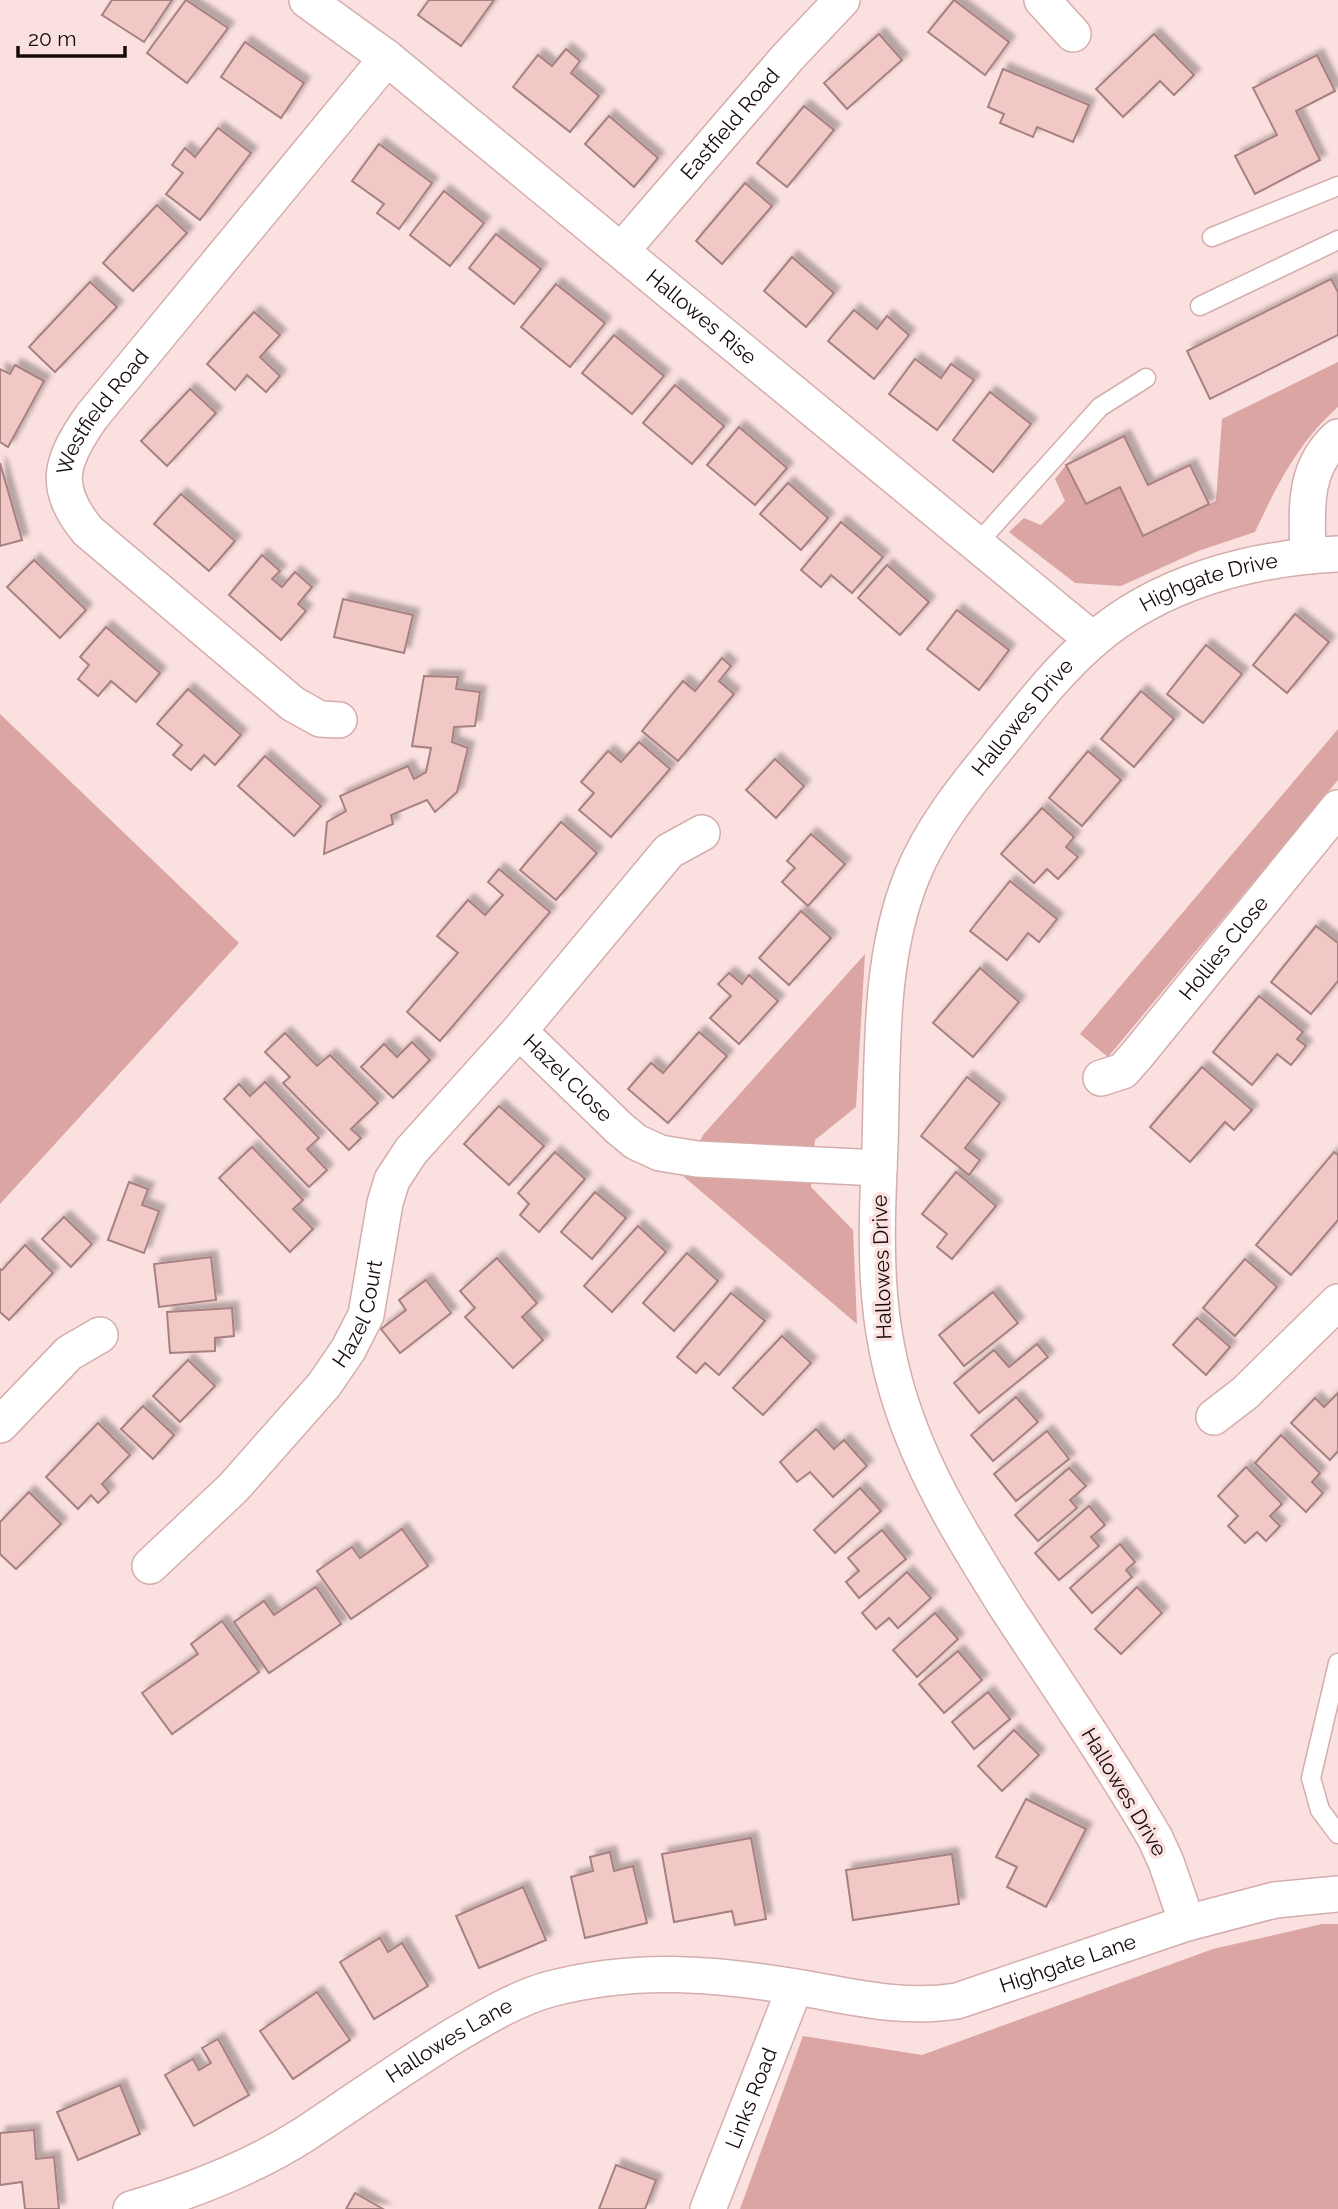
<svg xmlns="http://www.w3.org/2000/svg" width="1338" height="2209" font-family="Raleway,sans-serif">
<style>
.green{fill:#daa5a3}
.building{fill:#f1c8c6;stroke:#a78180;stroke-width:2;filter:url(#shadow)}
.lines{fill:none;stroke-linecap:round;stroke-linejoin:round}
.lane-casing{stroke:#d5adac;stroke-width:21}
.street-casing{stroke:#d5adac;stroke-width:38}
.lane{stroke:#fff;stroke-width:18}
.street{stroke:#fff;stroke-width:35}
.labels{text-anchor:middle;stroke-width:7;stroke-linejoin:round;paint-order:stroke}
.street-label{font-size:21px;fill:#160909;stroke:#fae0df}
</style>
<defs>
<filter id="shadow"><feDropShadow dx="6" dy="-6" stdDeviation="2" flood-color="#0004"/></filter>
</defs>
<rect width="100%" height="100%" fill="#fae0df"/>
<g class="green">
<path d="M 1338,362 L 1338,407 C 1299,441 1277,485 1255,532 L 1198,551 L 1121,586 L 1075,583 L 1009,532 L 1024,518 L 1041,525 L 1065,501 L 1055,479 L 1066,465 L 1086,504 L 1120,487 L 1144,536 L 1216,501 L 1222,419 Z"/>
<polygon points="0,714 239,943 0,1204"/>
<polygon points="1338,729 1338,780 1108,1057 1080,1034"/>
<polygon points="865,954 856,1107 815,1140 811,1187 853,1230 857,1324 683,1176 703,1135"/>
<polygon points="1322,1924 1338,1924 1338,2209 740,2209 803,2036 922,2055 1213,1949"/>
</g>
<g class="building">
<polygon points="112,0 172,0 144,42 102,15"/>
<polygon points="186,0 228,28 187,83 147,53"/>
<polygon points="429,0 494,0 461,46 418,15"/>
<polygon points="954,0 1009,42 985,75 928,32"/>
<polygon points="879,34 902,60 847,109 824,83"/>
<polygon points="1154,34 1194,75 1174,95 1160,81 1123,117 1096,89"/>
<polygon points="245,42 304,83 281,118 221,77"/>
<polygon points="566,49 580,61 571,73 599,96 570,132 513,87 538,55 552,66"/>
<polygon points="1317,55 1335,91 1296,111 1320,160 1255,194 1235,156 1277,135 1253,88"/>
<polygon points="1003,69 1089,105 1073,142 1037,127 1033,137 1000,123 1004,114 988,107"/>
<polygon points="804,106 834,130 787,187 757,163"/>
<polygon points="609,116 658,158 634,187 585,144"/>
<polygon points="218,128 251,153 200,220 166,194 183,173 172,165 185,148 195,157"/>
<polygon points="379,144 432,183 399,229 377,213 384,204 352,181"/>
<polygon points="745,183 772,206 722,264 696,241"/>
<polygon points="444,191 484,223 450,266 410,235"/>
<polygon points="157,205 187,233 133,291 103,263"/>
<polygon points="496,234 541,269 514,304 469,268"/>
<polygon points="792,257 834,293 806,327 764,291"/>
<polygon points="1331,279 1338,292 1338,335 1210,399 1187,351"/>
<polygon points="90,282 117,307 55,372 29,347"/>
<polygon points="556,284 605,323 570,367 521,327"/>
<polygon points="854,310 877,329 887,316 909,335 874,379 828,341"/>
<polygon points="254,312 280,335 260,357 280,376 266,392 247,375 235,390 207,364"/>
<polygon points="614,335 664,376 632,414 582,373"/>
<polygon points="915,359 941,378 951,364 974,380 937,430 889,394"/>
<polygon points="15,365 44,381 8,447 0,442 0,369 10,374"/>
<polygon points="675,385 724,426 692,464 643,423"/>
<polygon points="190,389 216,413 167,466 141,441"/>
<polygon points="990,392 1031,424 993,472 953,440"/>
<polygon points="739,427 787,468 755,505 707,465"/>
<polygon points="1124,436 1148,485 1190,465 1209,504 1143,536 1120,487 1086,504 1066,465"/>
<polygon points="0,463 22,540 0,546"/>
<polygon points="788,483 828,518 801,550 760,514"/>
<polygon points="181,494 235,541 209,571 154,524"/>
<polygon points="841,522 883,557 852,593 831,575 821,587 801,570"/>
<polygon points="262,555 280,571 272,579 282,587 295,572 312,587 298,604 306,611 281,640 229,595"/>
<polygon points="34,560 86,610 60,638 7,587"/>
<polygon points="887,565 929,602 900,635 858,598"/>
<polygon points="343,599 413,615 404,653 334,637"/>
<polygon points="957,610 1009,650 979,690 927,649"/>
<polygon points="1295,614 1329,642 1287,693 1253,665"/>
<polygon points="106,627 160,673 136,702 111,681 98,696 78,679 89,665 80,657"/>
<polygon points="1206,645 1242,674 1203,723 1167,694"/>
<polygon points="722,658 731,666 719,681 734,694 678,761 642,731 683,681 695,691"/>
<polygon points="424,676 458,677 456,689 480,692 475,726 454,727 452,742 468,748 457,792 435,812 427,800 391,815 393,824 324,854 327,822 346,811 340,796 408,766 414,779 426,772 431,748 412,746"/>
<polygon points="188,689 241,735 215,765 204,755 191,770 173,755 182,745 157,724"/>
<polygon points="1141,691 1174,719 1134,767 1101,739"/>
<polygon points="639,742 670,769 611,837 579,810 594,793 581,782 608,751 621,762"/>
<polygon points="1088,751 1121,780 1082,826 1049,798"/>
<polygon points="265,756 321,806 294,836 238,786"/>
<polygon points="775,759 804,786 776,818 746,790"/>
<polygon points="1042,808 1074,837 1066,847 1078,857 1058,879 1047,869 1034,883 1001,854"/>
<polygon points="561,822 597,853 556,900 520,870"/>
<polygon points="811,834 845,864 808,906 782,882 795,868 787,861"/>
<polygon points="499,869 550,912 440,1041 407,1012 458,953 437,936 468,900 485,915 503,895 488,882"/>
<polygon points="1010,881 1057,919 1039,942 1028,933 1007,960 970,931"/>
<polygon points="801,911 831,938 789,985 759,958"/>
<polygon points="1316,926 1338,943 1338,981 1311,1014 1271,982"/>
<polygon points="980,968 1019,1002 973,1057 933,1023"/>
<polygon points="729,973 742,984 749,975 778,1001 739,1044 710,1018 731,996 718,984"/>
<polygon points="1259,996 1303,1032 1297,1039 1306,1046 1291,1065 1277,1054 1252,1085 1213,1052"/>
<polygon points="699,1032 727,1056 668,1123 628,1089 651,1063 663,1073"/>
<polygon points="285,1033 317,1066 330,1055 378,1103 351,1129 361,1138 349,1150 283,1083 290,1077 265,1052"/>
<polygon points="412,1042 430,1060 393,1098 361,1067 384,1044 397,1057"/>
<polygon points="1202,1067 1252,1110 1234,1130 1225,1122 1190,1162 1150,1127"/>
<polygon points="967,1077 1000,1103 965,1148 980,1160 969,1175 921,1136"/>
<polygon points="265,1082 319,1138 307,1149 327,1170 309,1187 224,1099 239,1084 250,1096"/>
<polygon points="499,1106 544,1146 509,1185 464,1144"/>
<polygon points="252,1147 303,1200 293,1209 313,1229 290,1252 219,1178"/>
<polygon points="555,1152 585,1179 539,1232 520,1215 529,1204 518,1193"/>
<polygon points="1334,1152 1338,1155 1338,1220 1291,1275 1256,1245"/>
<polygon points="956,1172 996,1206 952,1259 937,1247 947,1234 922,1214"/>
<polygon points="129,1182 148,1189 142,1205 159,1211 144,1253 108,1240"/>
<polygon points="595,1192 626,1218 592,1259 561,1232"/>
<polygon points="64,1217 92,1244 71,1267 42,1239"/>
<polygon points="638,1226 666,1252 612,1312 584,1286"/>
<polygon points="25,1245 53,1273 9,1320 0,1312 0,1269 2,1270"/>
<polygon points="687,1253 718,1281 674,1331 643,1303"/>
<polygon points="211,1257 216,1300 159,1307 154,1264"/>
<polygon points="497,1258 537,1303 522,1317 543,1340 513,1368 465,1317 475,1308 460,1291"/>
<polygon points="1245,1259 1277,1287 1235,1336 1203,1308"/>
<polygon points="426,1280 451,1313 400,1353 381,1329 406,1310 399,1300"/>
<polygon points="993,1292 1018,1323 964,1366 939,1335"/>
<polygon points="731,1293 765,1321 719,1375 705,1363 696,1373 677,1357"/>
<polygon points="232,1308 234,1336 215,1338 215,1351 170,1353 167,1312"/>
<polygon points="1197,1318 1230,1347 1206,1375 1173,1345"/>
<polygon points="782,1336 811,1363 763,1415 733,1388"/>
<polygon points="1037,1344 1048,1357 979,1413 954,1383 994,1350 1009,1367"/>
<polygon points="188,1360 215,1386 180,1422 153,1396"/>
<polygon points="1338,1393 1338,1451 1330,1460 1291,1423 1315,1398 1324,1407"/>
<polygon points="1016,1397 1038,1422 993,1461 971,1435"/>
<polygon points="143,1406 174,1435 153,1459 121,1429"/>
<polygon points="98,1423 130,1455 102,1484 109,1492 98,1503 91,1495 78,1509 46,1477"/>
<polygon points="816,1429 834,1449 844,1440 867,1466 833,1497 810,1472 797,1482 780,1462"/>
<polygon points="1047,1431 1069,1459 1016,1501 994,1474"/>
<polygon points="1281,1435 1320,1473 1312,1482 1323,1493 1306,1512 1255,1463"/>
<polygon points="1246,1467 1282,1504 1270,1516 1280,1526 1266,1541 1257,1532 1245,1543 1228,1526 1238,1516 1218,1496"/>
<polygon points="1069,1468 1086,1486 1070,1500 1077,1508 1038,1541 1015,1515"/>
<polygon points="860,1488 881,1511 835,1553 814,1530"/>
<polygon points="29,1492 61,1524 16,1569 0,1554 0,1522"/>
<polygon points="1089,1506 1105,1525 1091,1537 1099,1546 1059,1580 1035,1553"/>
<polygon points="402,1529 428,1566 351,1619 317,1571 352,1547 360,1558"/>
<polygon points="882,1530 906,1559 859,1598 846,1582 859,1571 848,1558"/>
<polygon points="1120,1544 1135,1562 1126,1570 1132,1577 1092,1613 1070,1588"/>
<polygon points="907,1572 931,1598 898,1628 889,1618 876,1629 862,1613"/>
<polygon points="316,1587 341,1624 269,1673 234,1622 264,1601 274,1615"/>
<polygon points="1137,1587 1162,1613 1121,1654 1095,1629"/>
<polygon points="935,1613 958,1639 917,1677 893,1650"/>
<polygon points="222,1621 259,1672 172,1734 142,1693 198,1654 191,1644"/>
<polygon points="958,1651 982,1680 944,1713 919,1684"/>
<polygon points="988,1692 1010,1719 974,1749 952,1722"/>
<polygon points="1014,1730 1039,1755 1002,1791 978,1766"/>
<polygon points="1026,1799 1086,1829 1046,1907 1007,1887 1017,1867 996,1857"/>
<polygon points="751,1838 766,1919 735,1925 732,1911 674,1922 662,1854"/>
<polygon points="610,1852 614,1871 633,1866 647,1923 585,1938 571,1877 593,1871 590,1857"/>
<polygon points="952,1854 959,1904 853,1920 846,1870"/>
<polygon points="523,1887 546,1940 479,1968 456,1916"/>
<polygon points="380,1938 388,1952 402,1943 428,1986 374,2019 340,1962"/>
<polygon points="317,1992 350,2040 293,2079 260,2031"/>
<polygon points="218,2039 249,2095 194,2126 165,2075 193,2059 199,2070 211,2063 202,2048"/>
<polygon points="120,2085 140,2134 78,2160 57,2112"/>
<polygon points="34,2130 36,2159 54,2157 59,2209 25,2209 22,2182 0,2185 0,2133"/>
<polygon points="616,2165 656,2180 645,2209 599,2209"/>
<polygon points="355,2193 383,2209 346,2209"/>
</g>
<g class="lines">
<defs>
<g id="lane">
<polyline points="1212,237 1338,186"/>
<polyline points="1200,306 1338,240"/>
<polyline points="977,544 1100,407 1146,378"/>
<polyline points="1338,1663 1311,1778 1320,1810 1338,1834"/>
</g>
<g id="street">
<path id="s1" d="M 307,0 L 387,58 L 1093,640"/>
<polyline points="1042,0 1073,34"/>
<path id="s2" d="M 622,250 L 787,58 L 842,0"/>
<path d="M 1308,556 C 1307,511 1302,469 1338,437"/>
<path id="s3" d="M 339,720 L 320,719 L 293,704 L 88,531 C 51,487 61,460 92,416 L 387,58"/>
<path id="s4" d="M 519,1031 L 619,1128 L 636,1142 L 660,1153 L 697,1159 L 879,1168"/>
<path id="s5" d="M 1101,1078 L 1123,1071 L 1137,1055 L 1338,808"/>
<polyline points="1214,1417 1245,1393 1338,1302"/>
<polyline points="0,1425 69,1353 100,1335"/>
<path id="s6" d="M 150,1566 L 233,1488 L 324,1385 L 348,1350 L 366,1315 L 385,1203 L 392,1180 L 411,1151 L 519,1031 L 669,851 L 702,833"/>
<path id="s7" d="M 1187,1923 L 1166,1862 L 1155,1838 C 1109,1759 1057,1684 1007,1608 C 967,1544 927,1481 903,1409 C 872,1319 876,1239 880,1146 C 883,1057 878,960 912,876 C 931,829 964,788 996,749 C 1026,712 1056,672 1092,641 C 1159,582 1252,558 1338,554"/>
<path id="s8" d="M 131,2209 C 192,2191 252,2168 305,2134 C 355,2101 404,2066 455,2035 C 484,2018 517,1998 550,1989 C 634,1967 711,1973 796,1987 C 851,1996 901,2010 957,2001 L 1187,1923 L 1275,1900 L 1338,1894"/>
<path id="s9" d="M 708,2209 L 795,1987"/>
</g>
</defs>
<use href="#lane" class="lane-casing"/>
<use href="#street" class="street-casing"/>
<use href="#lane" class="lane"/>
<use href="#street" class="street"/>
</g>
<g class="labels">
<g class="street-label">
<text dy="7" stroke="none"><textPath href="#s2" startOffset="166">Eastfield Road</textPath></text>
<text dy="7" stroke="none"><textPath href="#s1" startOffset="506">Hallowes Rise</textPath></text>
<text dy="7" stroke="none"><textPath href="#s3" startOffset="455">Westfield Road</textPath></text>
<text dy="7" stroke="none"><textPath href="#s7" startOffset="1559">Highgate Drive</textPath></text>
<text dy="7" stroke="none"><textPath href="#s7" startOffset="1323">Hallowes Drive</textPath></text>
<text dy="7" stroke="none"><textPath href="#s5" startOffset="182">Hollies Close</textPath></text>
<text dy="7" stroke="none"><textPath href="#s4" startOffset="68">Hazel Close</textPath></text>
<text transform="translate(882 1267) rotate(-92)" y="7">Hallowes Drive</text>
<text dy="7" stroke="none"><textPath href="#s6" startOffset="332">Hazel Court</textPath></text>
<text transform="translate(1124 1792) rotate(59)" y="7">Hallowes Drive</text>
<text dy="7" stroke="none"><textPath href="#s8" startOffset="1003">Highgate Lane</textPath></text>
<text dy="7" stroke="none"><textPath href="#s8" startOffset="362">Hallowes Lane</textPath></text>
<text dy="7" stroke="none"><textPath href="#s9" startOffset="119">Links Road</textPath></text>
</g>
</g>
<path d="M18 46v10h107v-10" fill="none" stroke="#160909" stroke-width="3.5"/>
<text x="28" y="46" font-size="21" fill="#160909" stroke="#fae0df" stroke-width="5" paint-order="stroke">20 m</text>
</svg>
